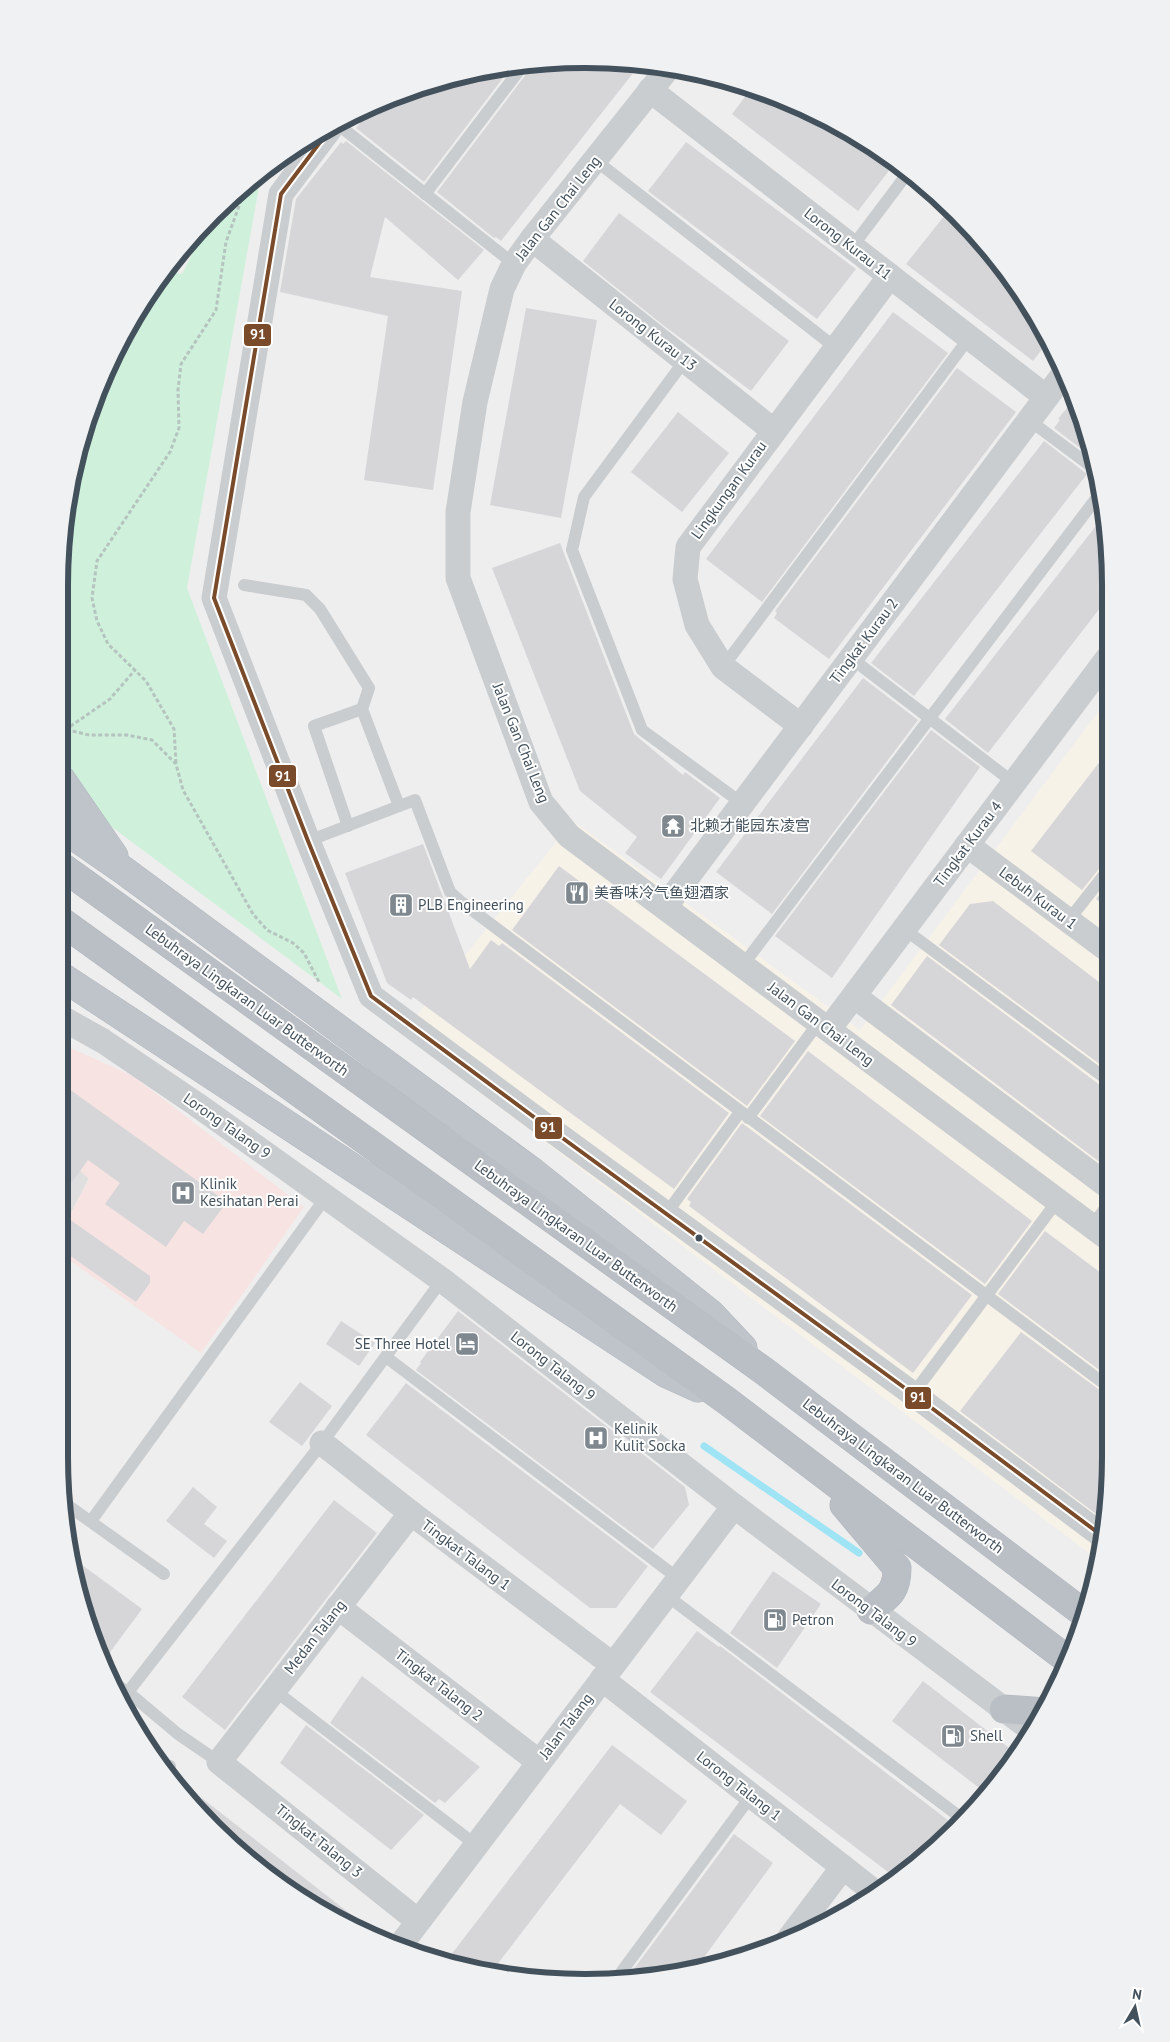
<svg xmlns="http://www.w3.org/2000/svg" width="1170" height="2042" font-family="'PT Sans','Noto Sans SC',sans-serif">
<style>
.commercial{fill:#f7f2e8}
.education{fill:#e0dfe0}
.medical{fill:#f7e4e2}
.green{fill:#cff1db}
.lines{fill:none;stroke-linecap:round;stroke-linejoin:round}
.stream{stroke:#9fe4f4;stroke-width:7}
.building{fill:#d6d6d9}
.trunk-casing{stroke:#b2b8bf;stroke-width:29}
.motorway-casing{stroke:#b2b8bf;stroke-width:29}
.path{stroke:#b5c4bf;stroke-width:3;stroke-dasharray:4 2.5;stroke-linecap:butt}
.service{stroke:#c9cdcf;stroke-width:12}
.minor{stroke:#c9cdcf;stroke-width:25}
.trunk{stroke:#bec4ca;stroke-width:28}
.motorway{stroke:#b9bfc5;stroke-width:28}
.bus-1-casing{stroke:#fff;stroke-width:8}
.bus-1{stroke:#7a4b2a;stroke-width:4}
.bus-dot{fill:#43515c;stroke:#fff;stroke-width:2}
.labels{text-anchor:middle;stroke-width:4;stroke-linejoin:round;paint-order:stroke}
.street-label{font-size:15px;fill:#43515c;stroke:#fff}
.poi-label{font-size:15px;fill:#43515c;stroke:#fff;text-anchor:start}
.rim{fill:none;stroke:#43515c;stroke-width:6}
.line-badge{stroke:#fff;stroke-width:2}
.badge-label{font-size:14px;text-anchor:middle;font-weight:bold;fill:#fff}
</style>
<rect width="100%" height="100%" fill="#efeeee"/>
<polygon class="commercial" points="1107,700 1110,1491 1097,1559 402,1034 573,821 860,1030"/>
<polygon class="education" points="62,1154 89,1178 62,1230"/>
<polygon class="medical" points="62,1044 133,1076 304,1207 201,1353 62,1255 62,1230 89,1179 62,1154"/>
<polygon class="green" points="282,157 259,187 187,588 342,999 61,789 60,551 77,449 129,322 166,271 182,274 209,220 265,167"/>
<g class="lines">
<polyline class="stream" points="704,1446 859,1553"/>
</g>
<g class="building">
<polygon points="551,60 641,63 501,241 496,237 494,238 437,192 530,69 532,63"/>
<polygon points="512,66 424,182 356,128 374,105 449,77"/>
<polygon points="753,86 848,129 894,164 858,211 732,114"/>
<polygon points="346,141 484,250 458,280 385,217 370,277 462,291 433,490 364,480 388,316 280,292 296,199 341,142 343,144"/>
<polygon points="686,142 856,269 817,319 648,191"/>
<polygon points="619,213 789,341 751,391 663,325 583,261"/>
<polygon points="945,215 984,245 1023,293 1047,343 1033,361 906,264"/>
<polygon points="526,308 597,320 561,518 490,505"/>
<polygon points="893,312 948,353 762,602 706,559"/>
<polygon points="957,368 1016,412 829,659 774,618 777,613 775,611"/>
<polygon points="1075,398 1083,416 1093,458 1054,428 1060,420 1058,419"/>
<polygon points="678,412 729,453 682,512 631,472"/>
<polygon points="1044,441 1087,474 914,696 871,663"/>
<polygon points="1106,513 1107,599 988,753 945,719"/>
<polygon points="560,543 634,734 683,775 685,772 720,798 661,879 625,853 637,837 580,791 492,568"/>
<polygon points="863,678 918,720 772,914 716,872"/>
<polygon points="931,730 980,767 832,978 775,936"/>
<polygon points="1108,751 1108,862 1102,865 1082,890 1031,851"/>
<polygon points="423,844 470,969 491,940 499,946 502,943 729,1113 674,1189 413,997 411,1000 387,983 345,873"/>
<polygon points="559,866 795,1041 747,1106 512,930"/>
<polygon points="1108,883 1108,908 1096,899"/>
<polygon points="993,901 1108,989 1109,1071 939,945 970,904"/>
<polygon points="927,956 1104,1088 1109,1089 1109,1169 891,1005"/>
<polygon points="808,1051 1032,1221 985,1284 760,1116"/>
<polygon points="62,1084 227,1202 203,1234 184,1221 166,1247 105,1204 120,1183 88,1160 62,1196"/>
<polygon points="742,1123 972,1295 913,1373 689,1206 691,1202 687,1199"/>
<polygon points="62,1214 150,1276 150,1283 136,1302 62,1250"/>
<polygon points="1045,1231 1109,1279 1110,1378 998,1294"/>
<polygon points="458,1311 685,1487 689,1505 653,1549 416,1370 421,1363 420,1362"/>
<polygon points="341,1321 375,1343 359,1366 326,1344"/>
<polygon points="1021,1332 1105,1394 1110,1396 1110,1491 1104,1520 960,1411"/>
<polygon points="300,1382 332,1406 302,1446 269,1422"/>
<polygon points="406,1383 648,1566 616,1608 590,1608 366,1435"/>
<polygon points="193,1487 217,1507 204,1524 227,1541 214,1558 166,1521"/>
<polygon points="334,1500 377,1533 225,1730 182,1697"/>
<polygon points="70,1556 142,1609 102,1663 87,1626"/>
<polygon points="773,1571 821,1604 777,1668 730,1633"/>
<polygon points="697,1631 719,1647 720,1646 957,1827 932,1853 896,1878 650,1692"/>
<polygon points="362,1676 480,1767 445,1803 439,1799 435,1803 330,1723"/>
<polygon points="923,1681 1013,1751 982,1790 892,1721"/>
<polygon points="306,1725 424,1815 391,1850 280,1763"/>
<polygon points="612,1745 687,1801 661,1835 620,1804 490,1974 444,1964"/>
<polygon points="189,1788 358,1920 352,1929 292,1894 213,1829 183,1795"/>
<polygon points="734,1834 773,1863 694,1971 625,1981"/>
</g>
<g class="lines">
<defs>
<g id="trunk">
<polyline points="61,779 114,856"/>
<polyline points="61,827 123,870 533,1172 710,1313 743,1348"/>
<polyline points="61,976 665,1373 698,1388"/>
</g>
<g id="motorway">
<polyline points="61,866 764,1371 1086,1615"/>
<polyline points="61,921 727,1401 1068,1660"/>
<path d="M 844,1505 L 897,1568 C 897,1592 888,1596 871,1610"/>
<polyline points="1004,1709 1045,1712"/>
</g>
</defs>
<use href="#trunk" class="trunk-casing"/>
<use href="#motorway" class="motorway-casing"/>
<g class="path">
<polyline points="60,728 89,735 127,735 152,740 176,764 183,790 253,914 267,930 293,943 304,953 319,982"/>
<polyline points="65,730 110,699 135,670"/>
<polyline points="176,763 174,729 146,681 108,644 97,621 92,598 97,561 170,452 179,428 178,390 181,364 216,310 226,242 247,184"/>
</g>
<g class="service">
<polyline points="336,123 514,264"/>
<polyline points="595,160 836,348"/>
<polyline points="425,194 524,64"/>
<polyline points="852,247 907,174"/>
<polyline points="685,360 584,497 572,550 642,730 743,804"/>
<polyline points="1029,420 1096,470"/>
<polyline points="244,585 306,595 320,609 369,688 362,709 314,726 348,826"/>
<polyline points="851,658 1014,783"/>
<polyline points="723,667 969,338"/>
<polyline points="362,709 399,806"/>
<polyline points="308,841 415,800 450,892 460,901 1110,1388"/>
<polyline points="1068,921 1108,870"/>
<polyline points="904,929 1109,1081"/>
<polyline points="743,965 1101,492"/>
<polyline points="748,1118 819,1022"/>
<polyline points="666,1214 740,1112"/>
<polyline points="1092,1226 1109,1203"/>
<polyline points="386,1357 679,1579"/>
<polyline points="913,1394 1058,1200"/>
<polyline points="63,1502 164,1574"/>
<polyline points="91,1521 326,1197"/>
<polyline points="666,1595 964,1820"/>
<polyline points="109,1680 128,1692 178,1734 219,1762"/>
<polyline points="274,1690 476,1845"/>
<polyline points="128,1692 322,1443 442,1280"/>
<polyline points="165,1773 170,1766"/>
<polyline points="614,1982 751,1796"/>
</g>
<g class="minor">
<polyline points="669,67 532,239 514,264 502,289 475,402 458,512 458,578 541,802 569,836 1109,1239"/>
<polyline points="650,90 1046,397"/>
<polyline points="333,125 281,194 214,598 308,841 371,996 546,1126 913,1394 1101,1535"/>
<polyline points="532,239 774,431"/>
<polyline points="801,726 723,667 697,625 685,579 688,547 890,276"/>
<polyline points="967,845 1108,950"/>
<polyline points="665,907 1063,375"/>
<polyline points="854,996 1109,1187"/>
<polyline points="62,1018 103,1041 196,1104 442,1280 734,1506 1033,1731"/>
<polyline points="829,1029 1107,659"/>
<polyline points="322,1443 411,1513 613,1665"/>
<polyline points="411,1513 219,1762 418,1921"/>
<polyline points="338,1607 539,1762"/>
<polyline points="602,1679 876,1893"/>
<polyline points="785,1944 843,1867"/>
<polyline points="399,1947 734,1506"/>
</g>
<use href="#trunk" class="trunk"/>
<use href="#motorway" class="motorway"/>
<defs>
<polyline id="bus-1" points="333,125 281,194 214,598 308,841 371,996 546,1126 913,1394 1101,1535"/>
</defs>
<use href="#bus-1" class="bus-1-casing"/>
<use href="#bus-1" class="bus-1"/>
</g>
<defs>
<symbol id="temple-square" viewBox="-11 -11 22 22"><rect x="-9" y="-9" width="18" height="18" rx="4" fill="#7f888f" stroke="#fff"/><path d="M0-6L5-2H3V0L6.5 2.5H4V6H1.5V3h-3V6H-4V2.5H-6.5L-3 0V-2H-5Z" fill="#fff"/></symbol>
<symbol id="restaurant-square" viewBox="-11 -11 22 22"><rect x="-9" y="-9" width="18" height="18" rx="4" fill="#7f888f" stroke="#fff"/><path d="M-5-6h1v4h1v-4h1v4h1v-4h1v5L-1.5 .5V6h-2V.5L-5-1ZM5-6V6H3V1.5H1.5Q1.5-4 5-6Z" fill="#fff"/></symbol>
<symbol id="building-square" viewBox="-11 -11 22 22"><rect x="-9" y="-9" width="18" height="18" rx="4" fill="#7f888f" stroke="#fff"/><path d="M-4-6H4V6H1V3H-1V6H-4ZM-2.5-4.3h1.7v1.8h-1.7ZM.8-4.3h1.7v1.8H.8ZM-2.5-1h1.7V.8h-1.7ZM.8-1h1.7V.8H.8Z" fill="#fff"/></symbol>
<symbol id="hospital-square" viewBox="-11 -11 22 22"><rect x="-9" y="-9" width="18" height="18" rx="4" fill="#7f888f" stroke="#fff"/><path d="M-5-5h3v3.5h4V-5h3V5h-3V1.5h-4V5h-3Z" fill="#fff"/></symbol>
<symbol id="hotel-square" viewBox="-11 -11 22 22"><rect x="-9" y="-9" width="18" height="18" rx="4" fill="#7f888f" stroke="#fff"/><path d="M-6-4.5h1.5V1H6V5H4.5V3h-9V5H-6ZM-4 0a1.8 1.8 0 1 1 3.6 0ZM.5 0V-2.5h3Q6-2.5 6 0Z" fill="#fff"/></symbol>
<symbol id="fuel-square" viewBox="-11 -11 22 22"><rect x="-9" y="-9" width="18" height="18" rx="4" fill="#7f888f" stroke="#fff"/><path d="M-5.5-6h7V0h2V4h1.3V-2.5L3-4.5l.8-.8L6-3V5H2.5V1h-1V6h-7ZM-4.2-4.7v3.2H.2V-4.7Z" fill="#fff"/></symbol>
</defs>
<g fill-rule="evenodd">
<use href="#temple-square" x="659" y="812" width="28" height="28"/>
<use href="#restaurant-square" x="563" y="879" width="28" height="28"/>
<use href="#building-square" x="387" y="891" width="28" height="28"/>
<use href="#hospital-square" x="169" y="1179" width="28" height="28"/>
<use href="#hotel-square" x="453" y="1330" width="28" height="28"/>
<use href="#hospital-square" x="582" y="1424" width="28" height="28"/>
<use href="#fuel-square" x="761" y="1606" width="28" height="28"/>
<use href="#fuel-square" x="939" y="1722" width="28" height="28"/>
</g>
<circle class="bus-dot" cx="699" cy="1238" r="4.5"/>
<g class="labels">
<g class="street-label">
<text transform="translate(558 208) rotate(-52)" y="5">Jalan Gan Chai Leng</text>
<text transform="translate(848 244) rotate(38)" y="5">Lorong Kurau 11</text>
<text transform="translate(653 335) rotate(38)" y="5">Lorong Kurau 13</text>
<text transform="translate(729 490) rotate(-54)" y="5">Lingkungan Kurau</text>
<text transform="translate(864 641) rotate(-53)" y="5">Tingkat Kurau 2</text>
<text transform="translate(521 743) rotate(68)" y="5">Jalan Gan Chai Leng</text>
<text transform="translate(968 844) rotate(-53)" y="5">Tingkat Kurau 4</text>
<text transform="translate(1038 898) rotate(37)" y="5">Lebuh Kurau 1</text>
<text transform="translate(247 1000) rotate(36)" y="5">Lebuhraya Lingkaran Luar Butterworth</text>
<text transform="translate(821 1024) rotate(37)" y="5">Jalan Gan Chai Leng</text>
<text transform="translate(227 1126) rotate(35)" y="5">Lorong Talang 9</text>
<text transform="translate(576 1236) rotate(36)" y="5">Lebuhraya Lingkaran Luar Butterworth</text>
<text transform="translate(553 1366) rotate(38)" y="5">Lorong Talang 9</text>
<text transform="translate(903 1476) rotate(37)" y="5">Lebuhraya Lingkaran Luar Butterworth</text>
<text transform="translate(466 1555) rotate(37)" y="5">Tingkat Talang 1</text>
<text transform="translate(874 1613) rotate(37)" y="5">Lorong Talang 9</text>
<text transform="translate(315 1637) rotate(-52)" y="5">Medan Talang</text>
<text transform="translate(439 1685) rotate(38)" y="5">Tingkat Talang 2</text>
<text transform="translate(566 1726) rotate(-53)" y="5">Jalan Talang</text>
<text transform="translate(739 1786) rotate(38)" y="5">Lorong Talang 1</text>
<text transform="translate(319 1841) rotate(39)" y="5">Tingkat Talang 3</text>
</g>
<g class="poi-label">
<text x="690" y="831">北赖才能园东凌宫</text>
<text x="594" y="898">美香味冷气鱼翅酒家</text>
<text x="418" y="910">PLB Engineering</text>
<text x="200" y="1189">Klinik<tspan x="200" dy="17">Kesihatan Perai</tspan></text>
<text x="450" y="1349" text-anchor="end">SE Three Hotel</text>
<text x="614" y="1434">Kelinik<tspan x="614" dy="17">Kulit Socka</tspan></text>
<text x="792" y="1625">Petron</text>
<text x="970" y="1741">Shell</text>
</g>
</g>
<path d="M0 0H1170V2042H0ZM585 68H585A517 517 0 0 1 1102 585V1457A517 517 0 0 1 585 1974H585A517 517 0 0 1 68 1457V585A517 517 0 0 1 585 68Z" fill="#f0f1f2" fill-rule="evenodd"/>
<path class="rim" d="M585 68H585A517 517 0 0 1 1102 585V1457A517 517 0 0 1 585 1974H585A517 517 0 0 1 68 1457V585A517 517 0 0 1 585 68Z"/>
<g class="line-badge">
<rect x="243" y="323" width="29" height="24" rx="5" fill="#7a4b2a"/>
<rect x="268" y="764" width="29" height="24" rx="5" fill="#7a4b2a"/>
<rect x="534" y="1116" width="29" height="24" rx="5" fill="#7a4b2a"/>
<rect x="904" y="1386" width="28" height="24" rx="5" fill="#7a4b2a"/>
</g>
<g class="badge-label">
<text x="258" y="339">91</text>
<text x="283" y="781">91</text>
<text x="548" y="1132">91</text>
<text x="918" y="1402">91</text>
</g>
<g transform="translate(1135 2007) rotate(9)" stroke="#ffffff" stroke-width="4" paint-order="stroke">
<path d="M0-4L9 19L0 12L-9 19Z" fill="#43515c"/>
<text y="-8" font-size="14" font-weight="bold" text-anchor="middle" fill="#43515c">N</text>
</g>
</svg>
